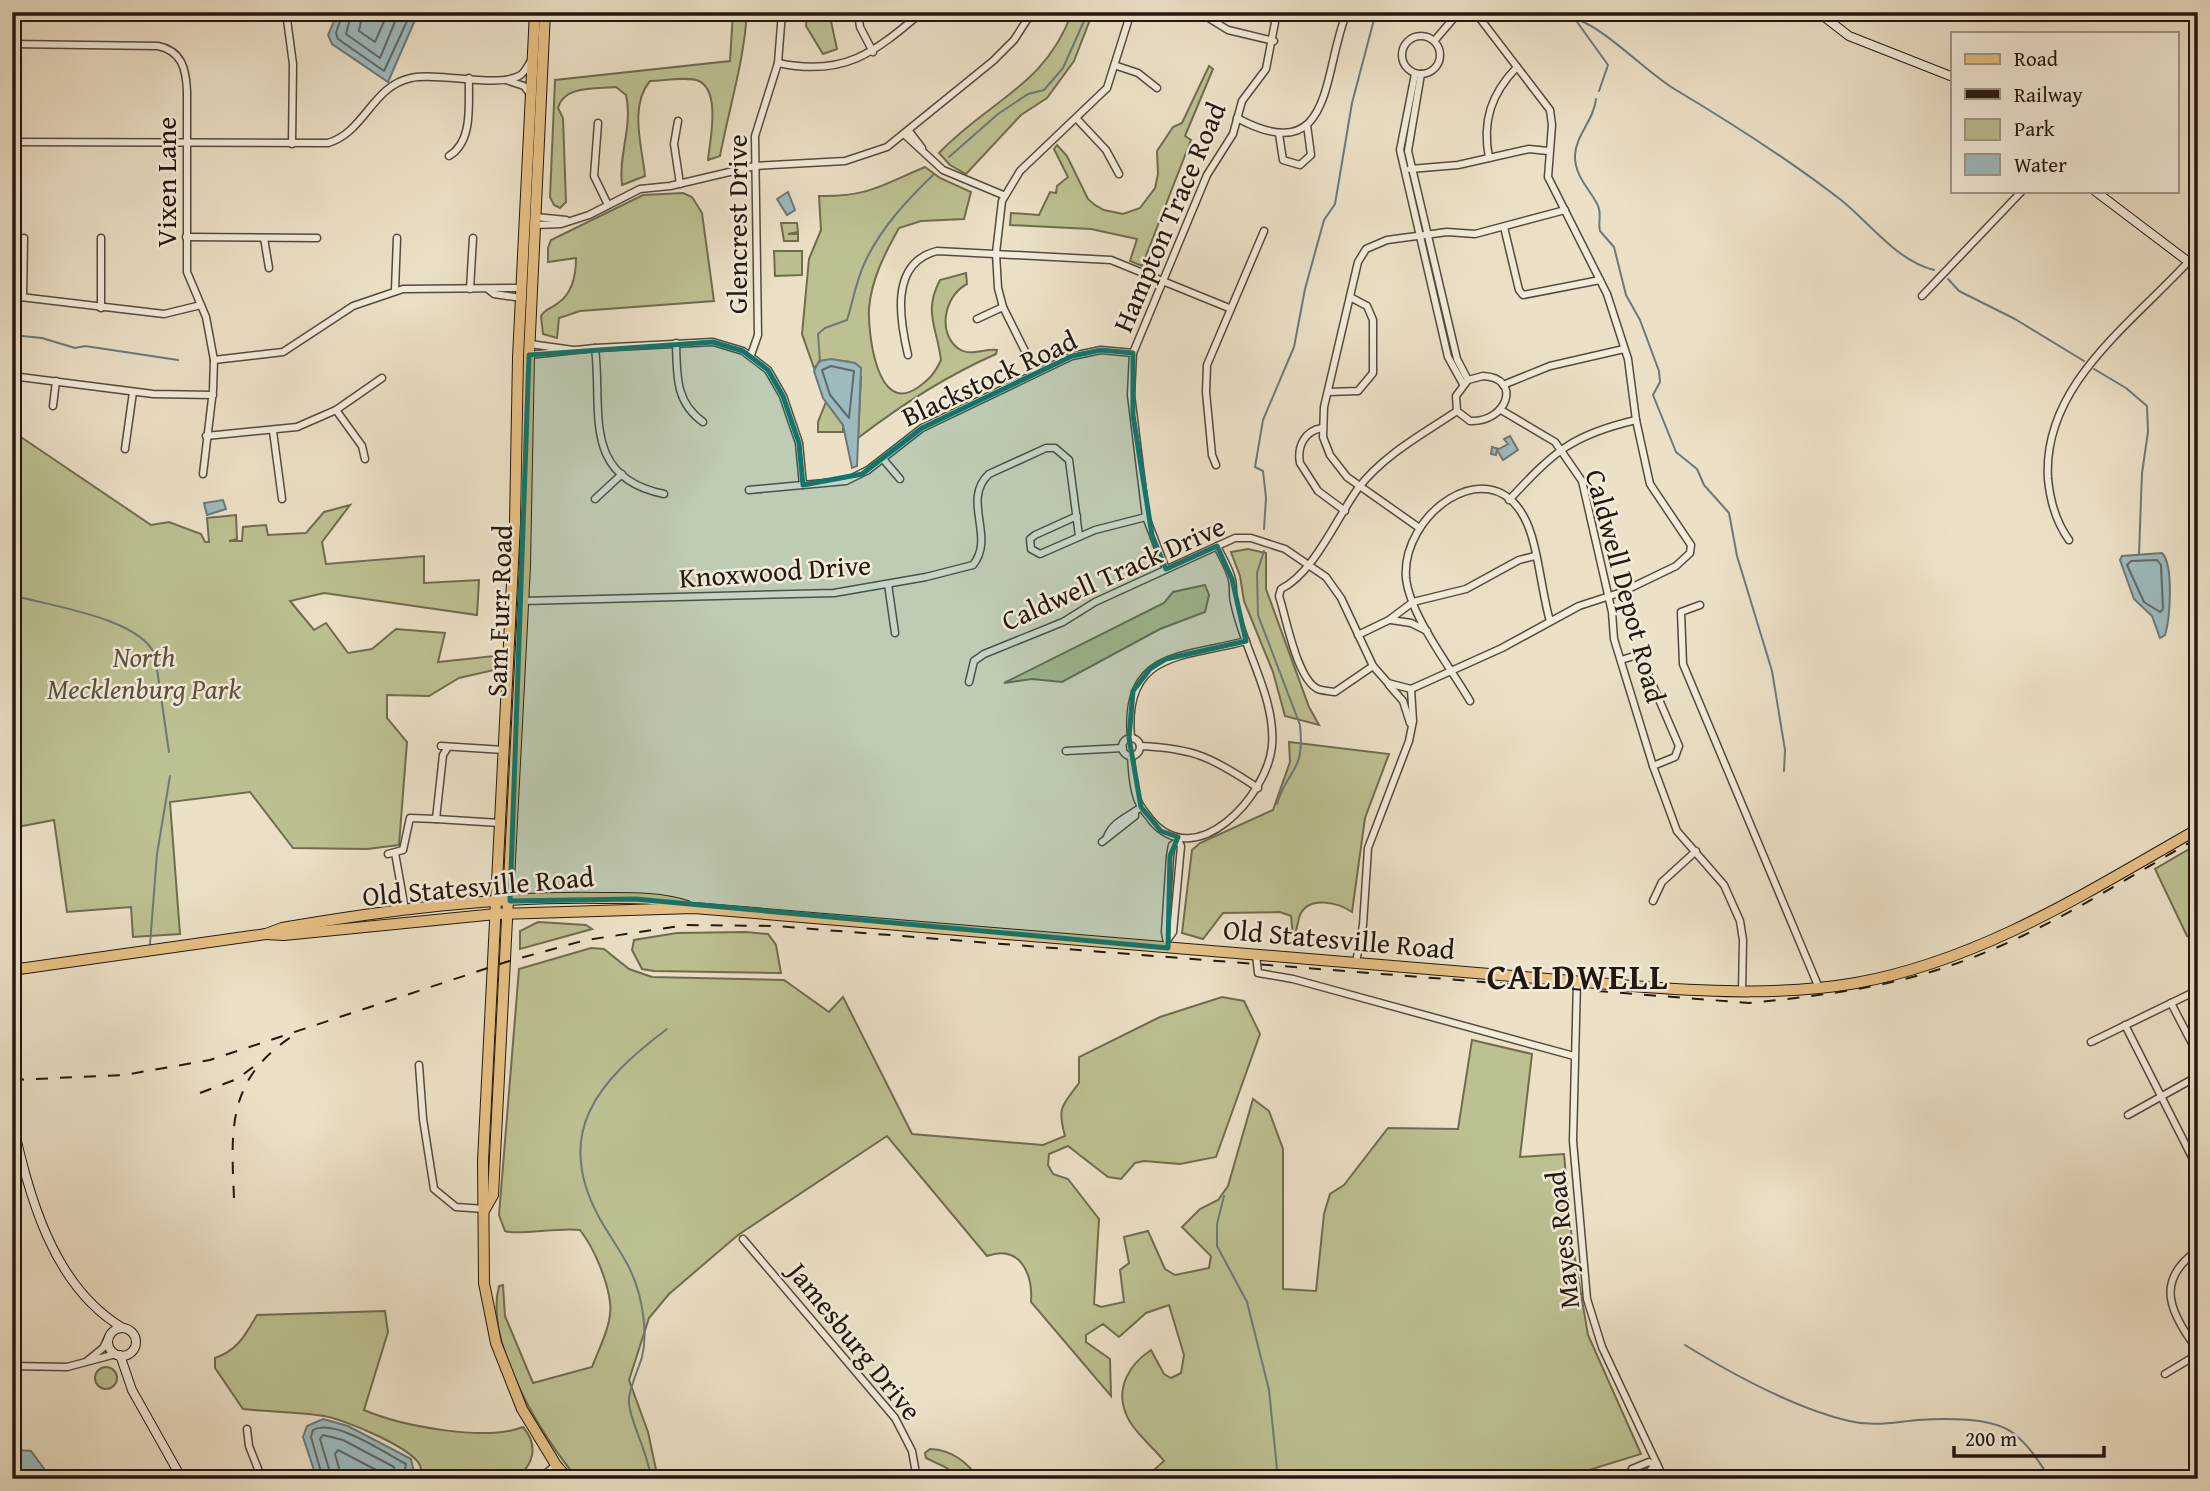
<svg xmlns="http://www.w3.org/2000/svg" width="2210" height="1491" font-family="'Gentium Book Plus',serif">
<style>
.green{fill:#bdc192;stroke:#706c50;stroke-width:2}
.water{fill:#9dbbbf;stroke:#6c7979;stroke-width:2}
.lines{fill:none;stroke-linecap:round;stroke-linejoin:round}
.shore{stroke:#606967;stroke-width:2}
.stream{stroke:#6c7979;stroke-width:2}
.street-casing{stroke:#554a3d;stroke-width:9}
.secondary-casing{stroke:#23170f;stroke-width:10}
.primary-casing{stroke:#23170f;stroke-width:12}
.street{stroke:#f3ecdb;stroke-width:6}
.secondary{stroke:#f3ecdb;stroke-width:8}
.primary{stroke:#e6c084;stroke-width:10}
.rail{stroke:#23170f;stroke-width:2;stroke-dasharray:12 12;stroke-linecap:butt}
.marked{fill:#0f766e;fill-opacity:0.2;stroke:#0f766e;stroke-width:5;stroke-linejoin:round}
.labels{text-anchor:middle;stroke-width:5;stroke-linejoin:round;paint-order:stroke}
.street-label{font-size:28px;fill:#23170f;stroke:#f3ecdb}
.park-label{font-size:28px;font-style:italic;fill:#59523d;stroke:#f3ecdb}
.district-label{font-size:35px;font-weight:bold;letter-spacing:2px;fill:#23170f;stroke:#f3ecdb}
</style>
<rect width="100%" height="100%" fill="#ece1c7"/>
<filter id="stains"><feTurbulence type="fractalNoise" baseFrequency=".00286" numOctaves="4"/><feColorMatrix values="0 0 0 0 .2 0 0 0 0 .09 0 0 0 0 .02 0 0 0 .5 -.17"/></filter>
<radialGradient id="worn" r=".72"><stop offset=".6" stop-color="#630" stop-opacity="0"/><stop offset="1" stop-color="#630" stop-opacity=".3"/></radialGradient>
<g class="green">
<path d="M 733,12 L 747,12 C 744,62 729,108 720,156 L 708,160 C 710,140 721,92 699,81 C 688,76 663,81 650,81 C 629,106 642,146 645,176 L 622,185 C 618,154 633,128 626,95 L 616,87 C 597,89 564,85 558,108 L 563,118 L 566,202 L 560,208 L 554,205 L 550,197 L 555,80 L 730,61 Z"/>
<polygon points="807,12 829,12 837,49 823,54 806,26"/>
<path d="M 1072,12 L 1093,12 L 1074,61 L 1047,98 L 1021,115 L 966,174 L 950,165 L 939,153 C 988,101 1046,86 1072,12 Z"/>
<polygon points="1209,66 1213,69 1185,136 1191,140 1142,266 1130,261 1137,239 1091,229 1010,225 1011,213 1039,215 1050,192 1056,193 1057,186 1068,177 1054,149 1057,145 1067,156 1088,199 1095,205 1104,210 1123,214 1140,208 1155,188 1158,174 1157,151 1173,127 1182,123"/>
<path d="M 925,167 L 940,178 L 971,192 L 964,219 L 921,221 L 899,228 C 885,253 871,280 869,309 C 868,334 877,415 917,388 C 929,380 935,373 941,360 C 937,327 923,312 940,280 L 966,273 L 967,284 C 945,295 936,333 959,349 C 971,357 985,348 997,350 L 996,354 C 946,376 901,405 858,438 L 861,377 L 850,362 C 836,361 824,356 814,368 L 802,334 L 809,259 L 821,230 L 819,196 C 868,197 882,185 925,167 Z"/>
<path d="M 683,193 L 692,197 L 702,213 L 714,301 L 580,311 L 559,318 L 557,338 L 543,334 L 541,316 C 546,308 551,309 558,303 C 573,293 576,275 576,258 L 548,262 L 548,248 L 551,240 L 643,195 Z"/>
<polygon points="781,223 797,223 798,232 788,234 798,234 798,241 784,241"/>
<polygon points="774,251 802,251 802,275 775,276"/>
<polygon points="826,402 843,425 843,432 818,432 818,422"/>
<polygon points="12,431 151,525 169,522 201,534 205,542 209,542 207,518 236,515 237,539 229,541 242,541 243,527 266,525 268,535 306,533 324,512 350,505 322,542 326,564 424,556 424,583 479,580 477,615 324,593 290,601 314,630 326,623 348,653 372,649 396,629 445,633 438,662 494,656 494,670 459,678 429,696 387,695 387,718 407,742 399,845 367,849 293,848 250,792 170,802 180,934 133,937 131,907 67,912 54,820 12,828"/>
<polygon points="1248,549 1266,553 1266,589 1309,707 1319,725 1285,716 1273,672 1244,601 1240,576 1231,552"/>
<polygon points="1205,585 1209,595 1205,612 1160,629 1062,682 1032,679 1004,683 1164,603 1173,592"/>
<path d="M 1289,742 L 1389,754 L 1365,818 L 1352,912 C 1339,903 1309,895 1300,915 C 1297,922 1298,930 1293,937 L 1291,916 L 1280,912 L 1223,913 L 1203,939 L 1182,933 L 1192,850 L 1200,843 L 1273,810 L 1290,762 Z"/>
<polygon points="2198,844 2198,943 2187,936 2155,869"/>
<polygon points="538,922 586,925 592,929 520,949 520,931"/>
<polygon points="746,932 768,934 776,945 781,973 654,971 642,969 632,950 634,940 677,933"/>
<path d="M 591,948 L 604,949 L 629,969 L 652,977 L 784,980 L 829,1012 L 843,997 L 912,1134 L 1043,1145 L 1065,1136 C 1057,1107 1062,1106 1079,1083 L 1079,1057 L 1160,1017 L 1222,997 L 1244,1001 L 1260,1034 L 1216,1157 L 1180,1164 L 1144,1161 L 1135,1163 L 1121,1179 L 1108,1177 L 1068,1146 L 1049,1154 L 1048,1165 L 1053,1174 L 1068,1179 L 1099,1219 L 1094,1304 L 1101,1307 L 1124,1302 L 1120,1270 L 1129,1263 L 1124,1237 L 1148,1231 L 1165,1269 L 1175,1275 L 1209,1268 L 1211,1256 L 1182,1227 L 1200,1209 L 1218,1200 L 1228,1186 L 1253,1099 L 1269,1111 L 1283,1149 L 1283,1289 L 1316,1291 L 1324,1214 L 1330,1194 L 1344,1185 L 1388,1128 L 1458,1129 L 1472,1040 L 1532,1054 L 1520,1157 L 1564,1154 L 1572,1241 L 1588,1335 L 1641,1454 L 1560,1479 L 1144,1479 L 1164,1461 C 1153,1447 1132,1430 1126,1414 C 1115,1387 1130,1364 1151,1350 L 1164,1374 L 1171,1378 L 1181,1373 L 1184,1355 L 1169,1305 L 1146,1313 L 1119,1337 L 1103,1324 L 1086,1335 L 1086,1342 L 1110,1359 L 1111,1396 L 1031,1302 C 1033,1274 1020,1244 987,1256 L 887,1136 L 738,1235 L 669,1294 L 649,1318 L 629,1380 L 648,1432 L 658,1479 L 578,1479 C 542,1438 484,1342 499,1286 L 503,1285 L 505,1316 L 533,1383 L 592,1367 C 599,1348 613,1323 610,1302 C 607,1279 594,1248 580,1230 C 559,1227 517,1236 505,1231 L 499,1215 L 519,969 Z"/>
<path d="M 385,1311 L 388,1332 L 364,1410 C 401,1426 486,1442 523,1427 C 539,1446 534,1465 515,1479 L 415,1479 L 421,1469 C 420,1450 343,1419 324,1416 C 298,1412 270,1412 243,1409 L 215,1368 L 215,1358 C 238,1350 245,1335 257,1315 Z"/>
<circle cx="106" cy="1378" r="11"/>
<path d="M 930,1449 C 953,1450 966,1462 980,1479 L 957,1479 L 947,1468 L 926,1458 L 925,1453 Z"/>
</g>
<g class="water">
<polygon points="338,12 414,12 415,20 388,82 332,44 328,35"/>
<polygon points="788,192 795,210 787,215 777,199"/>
<polygon points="831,359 855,363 861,368 857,466 852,468 843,425 823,398 814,371 819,361"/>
<polygon points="1510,436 1518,450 1503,460 1497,450 1496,455 1491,454 1492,447 1499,449 1508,444 1504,439"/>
<polygon points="223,500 226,509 207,515 204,503"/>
<path d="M 2162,553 C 2174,565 2170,619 2165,635 L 2160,638 L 2152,616 L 2134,599 L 2120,560 L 2122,556 Z"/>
<polygon points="323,1419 348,1426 411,1459 414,1472 408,1479 317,1479 303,1437 307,1426"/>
<path d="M 19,1450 L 31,1451 L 45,1470 C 38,1482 25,1479 12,1479 L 12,1453 Z"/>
</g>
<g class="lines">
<g class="shore">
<polyline points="343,12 336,33 338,39 384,71 408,19 408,12"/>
<polyline points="352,12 346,34 380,58 399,12"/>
<polyline points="363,12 359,31 375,42 388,12"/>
<polygon points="831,366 854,371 849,418 830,395 822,370"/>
<polygon points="2157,560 2161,565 2163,609 2160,612 2144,602 2127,565 2131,561"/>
<path d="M 323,1479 L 311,1437 L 313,1430 C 334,1418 385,1453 406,1464 L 403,1479"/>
<polyline points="332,1479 320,1439 323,1435 343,1440 394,1467 395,1479"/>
<polyline points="342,1479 335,1454 338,1450 382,1473 384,1479"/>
</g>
<g class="stream">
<polyline points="1570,12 1608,65 1599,91"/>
<path d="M 1576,19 C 1605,28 1647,73 1676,90 C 1733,124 1788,159 1841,200 C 1870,223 1897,261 1934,270"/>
<path d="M 1596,99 C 1594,120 1576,135 1575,155 C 1574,179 1596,195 1599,209 C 1601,217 1598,224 1600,231 L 1614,247 L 1626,295 L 1640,320 L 1659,371 L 1660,382 L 1653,395 L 1676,452 L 1697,469 L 1704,485 L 1729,513 L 1737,556 L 1772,671 L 1785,750 L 1784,771"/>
<polyline points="949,157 998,114 1028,94 1044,90 1063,68 1088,12"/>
<polyline points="1948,279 1959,291 2015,319 2084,361"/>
<polyline points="12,335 42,338 75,348 85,346 178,360"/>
<path d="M 820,362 L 818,334 L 825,328 L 847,320 C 853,301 856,281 865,262 C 881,228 906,201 933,175"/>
<polyline points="2094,369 2126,388 2147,406 2148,432 2142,473 2139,554"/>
<polyline points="1264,529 1266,498 1263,471 1255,467 1263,420 1294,347 1305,289 1324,220 1335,204 1352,103 1376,12"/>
<path d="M 1264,551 L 1257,573 L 1258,615 L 1300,725 C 1305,774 1288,767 1277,804"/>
<path d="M 12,595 C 50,606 140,618 155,655 L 169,752"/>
<polyline points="150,944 157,854 170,776"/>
<polyline points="1224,1196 1217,1224 1217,1246 1247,1302 1269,1390 1278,1479"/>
<path d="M 1685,1345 C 1732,1374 1795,1408 1849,1421 C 1874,1427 1894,1422 1918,1420 C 1944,1418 1992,1417 2013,1433 C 2029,1445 2040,1463 2050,1479"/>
<path d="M 651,1479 C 649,1454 627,1416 629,1398 C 631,1384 638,1370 642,1357 C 647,1337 644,1314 639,1294 C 632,1265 614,1244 600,1219 C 552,1133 598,1081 667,1029"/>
</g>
<defs>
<g id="street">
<polyline points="286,12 293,64 292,144"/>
<polyline points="858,12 860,27 873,52"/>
<polyline points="1199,12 1228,30 1274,41"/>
<circle cx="1421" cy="55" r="19"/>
<polyline points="1435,40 1459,12"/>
<path d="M 12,44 L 158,46 C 182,51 186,69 187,91 L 187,272 L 206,317 L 214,360 L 213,390 L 203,474"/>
<path d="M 778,63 C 844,77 874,53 922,12"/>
<polyline points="1117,66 1138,73 1157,88"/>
<polyline points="1415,74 1400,150 1448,357 1463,384"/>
<polyline points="1421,74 1408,151 1457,359 1468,380"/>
<polyline points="506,80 524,86 530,94"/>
<path d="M 1237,118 C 1335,171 1322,71 1347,12"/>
<polyline points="1077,119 1106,150 1119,174"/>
<polyline points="678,121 674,144 680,184"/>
<polyline points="598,123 594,176 608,205"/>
<polyline points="909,131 922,148"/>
<polyline points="1279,134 1283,160 1300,165 1311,155 1307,125"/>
<polyline points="905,135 943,170 1003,195"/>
<path d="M 12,142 L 328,143 C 365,132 372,86 411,78 C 440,72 495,88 519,76 C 525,73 528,65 532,59"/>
<path d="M 449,156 C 474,141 468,103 469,78"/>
<path d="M 1489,158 C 1482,121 1491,94 1517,67"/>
<polyline points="1410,169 1458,165 1529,149 1548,151"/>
<polyline points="536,217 566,220"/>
<polyline points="535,225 561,224 589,215 640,189 670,186 755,166 845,161 887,147 993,61 1014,40 1032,12"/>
<polyline points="1504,227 1519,290 1523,295 1600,280"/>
<polyline points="186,237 317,238"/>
<polyline points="264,238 269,268"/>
<polyline points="470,289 473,238"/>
<polyline points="395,290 397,238"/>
<polyline points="489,290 494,294 521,298"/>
<polyline points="12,296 164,314 201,305"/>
<polyline points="1922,296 2022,191"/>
<polyline points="23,297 24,238"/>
<polyline points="101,308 101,238"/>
<polyline points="977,319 1003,307"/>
<path d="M 676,343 C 677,375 675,402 703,422"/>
<polyline points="530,344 573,350"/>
<path d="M 595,348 C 603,409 580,477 664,494"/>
<polyline points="529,355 595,348 713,342 743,351 768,370 783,396 799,443 803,485"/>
<polyline points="751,355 758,335 755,136 778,63 782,12"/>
<path d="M 908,355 C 900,321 889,263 937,251 L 1111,260 L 1229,308"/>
<polyline points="214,360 283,352 353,306 403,289 521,288"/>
<polyline points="1036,373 1003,307 998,288 996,253 1002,201 1020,171 1107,88 1131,12"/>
<polyline points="12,376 153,394 213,395"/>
<path d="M 1483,376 C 1523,378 1507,423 1470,421 L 1457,411 L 1456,396 L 1468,380 Z"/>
<polyline points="1503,385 1550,366 1624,349"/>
<polyline points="1328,392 1358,391 1373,373 1373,320 1367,306 1350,297"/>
<polyline points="53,406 56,381"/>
<polyline points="336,410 362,446 365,459"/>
<polyline points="1501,410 1555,442 1582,481 1612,612 1614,639 1653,766 1677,831 1724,885 1740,921 1743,940 1742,992"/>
<path d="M 1322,428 C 1304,431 1297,447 1300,463 L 1318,491 L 1345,511"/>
<polyline points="273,431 282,499"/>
<polyline points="206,436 297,427 336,410 382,378"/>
<polyline points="125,449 133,392"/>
<polyline points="883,459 900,479"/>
<polyline points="1216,465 1212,455 1206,392 1207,365 1264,231"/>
<polyline points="749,490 846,481 868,470 922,428 1072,356 1101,350 1133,353"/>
<polyline points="595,499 622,474"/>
<path d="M 1509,500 C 1554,452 1571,435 1636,420"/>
<polyline points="1077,516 1035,535 1030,539 1031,549 1040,554 1095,530 1146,517"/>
<polyline points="1418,527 1347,477 1330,455 1323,437 1324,407 1358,262 1366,249 1387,240 1447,232 1475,234 1565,210"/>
<path d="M 2069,540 C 2056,522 2050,500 2048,479 C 2042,386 2130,325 2188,262"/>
<polyline points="1166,569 1146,517 1131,395 1133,353 1207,175 1233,134 1242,101 1266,69 1277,12"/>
<polyline points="888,584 895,633"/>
<path d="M 523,601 L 834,593 L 926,577 L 973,565 C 996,537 961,500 989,474 L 1046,448 L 1055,448 L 1069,460 L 1079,536"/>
<polyline points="1700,605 1681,612 1683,664 1819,988"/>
<polyline points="1391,620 1411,623 1427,631"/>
<polyline points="1358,635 1389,620 1413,602 1466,589 1519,560 1535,556"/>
<polyline points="1621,660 1634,656 1642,660 1679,746 1675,757 1653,766"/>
<path d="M 1373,666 L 1335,692 C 1330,691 1323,691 1318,689 C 1297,680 1286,617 1279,596 L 1281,589 C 1314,573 1337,517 1359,487 C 1385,454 1423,434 1457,411"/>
<polyline points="969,682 974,661 984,654 1063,622 1095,602 1235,538 1251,538 1285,549 1326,577 1341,598 1373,666 1388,683 1411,689 1502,648 1579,606 1622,592 1676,566 1690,553 1691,545 1650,484 1636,420 1628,359 1607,294 1548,177 1552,125 1550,110 1475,12"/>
<polyline points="1389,685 1403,701 1410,723"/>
<path d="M 1470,701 C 1451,668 1410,616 1406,578 C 1401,515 1488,450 1524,517 C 1538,542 1541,591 1550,621"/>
<path d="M 1131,738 C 1123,651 1182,658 1246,641"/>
<circle cx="1131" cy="747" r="9"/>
<polyline points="441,746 504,750"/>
<path d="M 1140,746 C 1194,748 1213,758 1258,788"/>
<polyline points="1066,751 1123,748"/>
<path d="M 1131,755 C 1132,769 1132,784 1137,798 C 1139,806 1146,813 1151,820 C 1196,874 1267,796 1272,746 C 1276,697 1243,649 1234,602 C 1232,595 1234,587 1232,580 C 1230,569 1222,557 1217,546"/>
<polyline points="436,819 500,823"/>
<path d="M 1107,837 C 1113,821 1130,816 1141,807"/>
<polyline points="1102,842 1135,816 1135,812"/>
<polyline points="395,853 405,909"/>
<polyline points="388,854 403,850 410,818 436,819 443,755 448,747"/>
<polyline points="1653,901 1662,882 1696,851"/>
<polyline points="1168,939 1173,932 1181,846 1178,840"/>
<polyline points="1168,948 1165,932 1170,856 1172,845 1177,842"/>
<polyline points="1256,955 1258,973 1293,979 1574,1056"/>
<polyline points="1356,962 1363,925 1368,848 1409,741 1413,721 1411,689"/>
<polyline points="1577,981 1573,1141 1587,1299 1602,1347 1664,1479"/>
<polyline points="2171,1003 2198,1055"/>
<polyline points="2125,1025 2198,1169"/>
<polyline points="2091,1042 2198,990"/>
<polyline points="419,1065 423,1119 434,1189 456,1207 485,1209"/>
<polyline points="2128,1115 2198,1076"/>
<polyline points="743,1239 895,1418 912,1451 917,1479"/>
<path d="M 2198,1250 C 2152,1282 2172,1314 2198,1351"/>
<polyline points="87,1361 103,1348 108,1338"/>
<polyline points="12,1366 67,1367 116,1354"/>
<polyline points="2165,1374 2198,1354"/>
<polyline points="247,1429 249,1446 262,1479"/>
<path d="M 1654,1465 L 1649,1462 L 1632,1469 L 1629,1475 C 1643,1479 1649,1472 1657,1464"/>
<polyline points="539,1479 556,1465"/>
</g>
<g id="secondary">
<polyline points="1818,12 1849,36 1953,77"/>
<polyline points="2095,191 2198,269"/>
<path d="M 12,1120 C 29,1195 52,1286 123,1328"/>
<circle cx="122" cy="1342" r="14"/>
<polyline points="120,1355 132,1390 182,1479"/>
</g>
<g id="primary">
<polyline points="535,12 518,357 515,523 483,1161 484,1283 496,1343 522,1409 556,1465 568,1479"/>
<path d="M 266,934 L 284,935 L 496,914 L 694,908 L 1645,987 C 1716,992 1786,995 1856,983 C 1982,960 2089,891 2198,829"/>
<path d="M 12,970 L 266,934 L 282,928 C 387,910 495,896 602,898 C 629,898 661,897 687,906"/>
<polyline points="485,1209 493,1195 525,566 529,355 545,12"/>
</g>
</defs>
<use href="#street" class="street-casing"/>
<use href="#secondary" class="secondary-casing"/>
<use href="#primary" class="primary-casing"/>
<use href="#street" class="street"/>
<use href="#secondary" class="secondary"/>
<use href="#primary" class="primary"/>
<g class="rail">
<path d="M 12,1080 L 124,1075 L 210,1060 L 506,962 L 586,940 L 687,925 L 775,926 L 1749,1003 C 1818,996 1886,988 1952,965 C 2040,935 2118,883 2198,838"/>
<polyline points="200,1093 237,1079 253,1067"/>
<path d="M 234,1198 C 231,1129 227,1080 291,1037"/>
</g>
</g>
<path class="marked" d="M 713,342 L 743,351 L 768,370 L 783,396 L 799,443 L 803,485 L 862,474 L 922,428 L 1072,356 L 1101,350 L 1133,353 L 1133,415 L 1152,535 L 1166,569 L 1217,546 L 1232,579 L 1246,641 L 1166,659 L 1150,669 L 1133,691 L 1129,738 L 1141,807 L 1161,831 L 1178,837 L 1170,856 L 1168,948 L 635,899 L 510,901 L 529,355 Z"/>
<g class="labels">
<g class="street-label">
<text transform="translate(166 182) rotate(-90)" y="10">Vixen Lane</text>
<text transform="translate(1169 217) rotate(-67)" y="10">Hampton Trace Road</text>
<text transform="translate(737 224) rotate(-90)" y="10">Glencrest Drive</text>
<text transform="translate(989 378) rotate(-25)" y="10">Blackstock Road</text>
<text transform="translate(775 571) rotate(-4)" y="10">Knoxwood Drive</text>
<text transform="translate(1113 573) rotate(-24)" y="10">Caldwell Track Drive</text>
<text transform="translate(1626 586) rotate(75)" y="10">Caldwell Depot Road</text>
<text transform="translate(499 611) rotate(-88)" y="10">Sam Furr Road</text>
<text transform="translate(478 886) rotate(-5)" y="10">Old Statesville Road</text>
<text transform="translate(1339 939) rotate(5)" y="10">Old Statesville Road</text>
<text transform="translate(1562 1240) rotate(-96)" y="10">Mayes Road</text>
<text transform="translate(855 1341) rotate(51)" y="10">Jamesburg Drive</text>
</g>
<g class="park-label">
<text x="144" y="667">North<tspan x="144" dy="32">Mecklenburg Park</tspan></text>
</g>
<g class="district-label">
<text x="1578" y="989">CALDWELL</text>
</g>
</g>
<rect width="2210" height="1491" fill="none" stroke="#ece1c7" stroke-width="42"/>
<rect x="14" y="14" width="2182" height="1463" fill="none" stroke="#23170f" stroke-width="3.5"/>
<rect x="21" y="21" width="2168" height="1449" fill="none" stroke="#23170f" stroke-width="2"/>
<rect x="1951" y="32" width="228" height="161" fill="#f3ecdb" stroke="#a09789" stroke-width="2"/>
<rect x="1965" y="54" width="35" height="10" fill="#e6c084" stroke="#a09789" stroke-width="2"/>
<text x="2014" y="66" font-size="21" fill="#23170f">Road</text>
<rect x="1965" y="89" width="35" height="10" fill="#23170f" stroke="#a09789" stroke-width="2"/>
<text x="2014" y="102" font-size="21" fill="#23170f">Railway</text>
<rect x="1965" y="119" width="35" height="21" fill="#bdc192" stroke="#a09789" stroke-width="2"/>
<text x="2014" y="136" font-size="21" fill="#23170f">Park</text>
<rect x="1965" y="154" width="35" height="21" fill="#9dbbbf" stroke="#a09789" stroke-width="2"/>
<text x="2014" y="172" font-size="21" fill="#23170f">Water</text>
<path d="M1954 1446v10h150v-10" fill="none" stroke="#23170f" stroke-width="3.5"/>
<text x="1965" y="1446" font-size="21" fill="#23170f" stroke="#f3ecdb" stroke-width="5" paint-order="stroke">200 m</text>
<rect width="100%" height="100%" filter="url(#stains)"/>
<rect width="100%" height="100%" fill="url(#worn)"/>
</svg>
